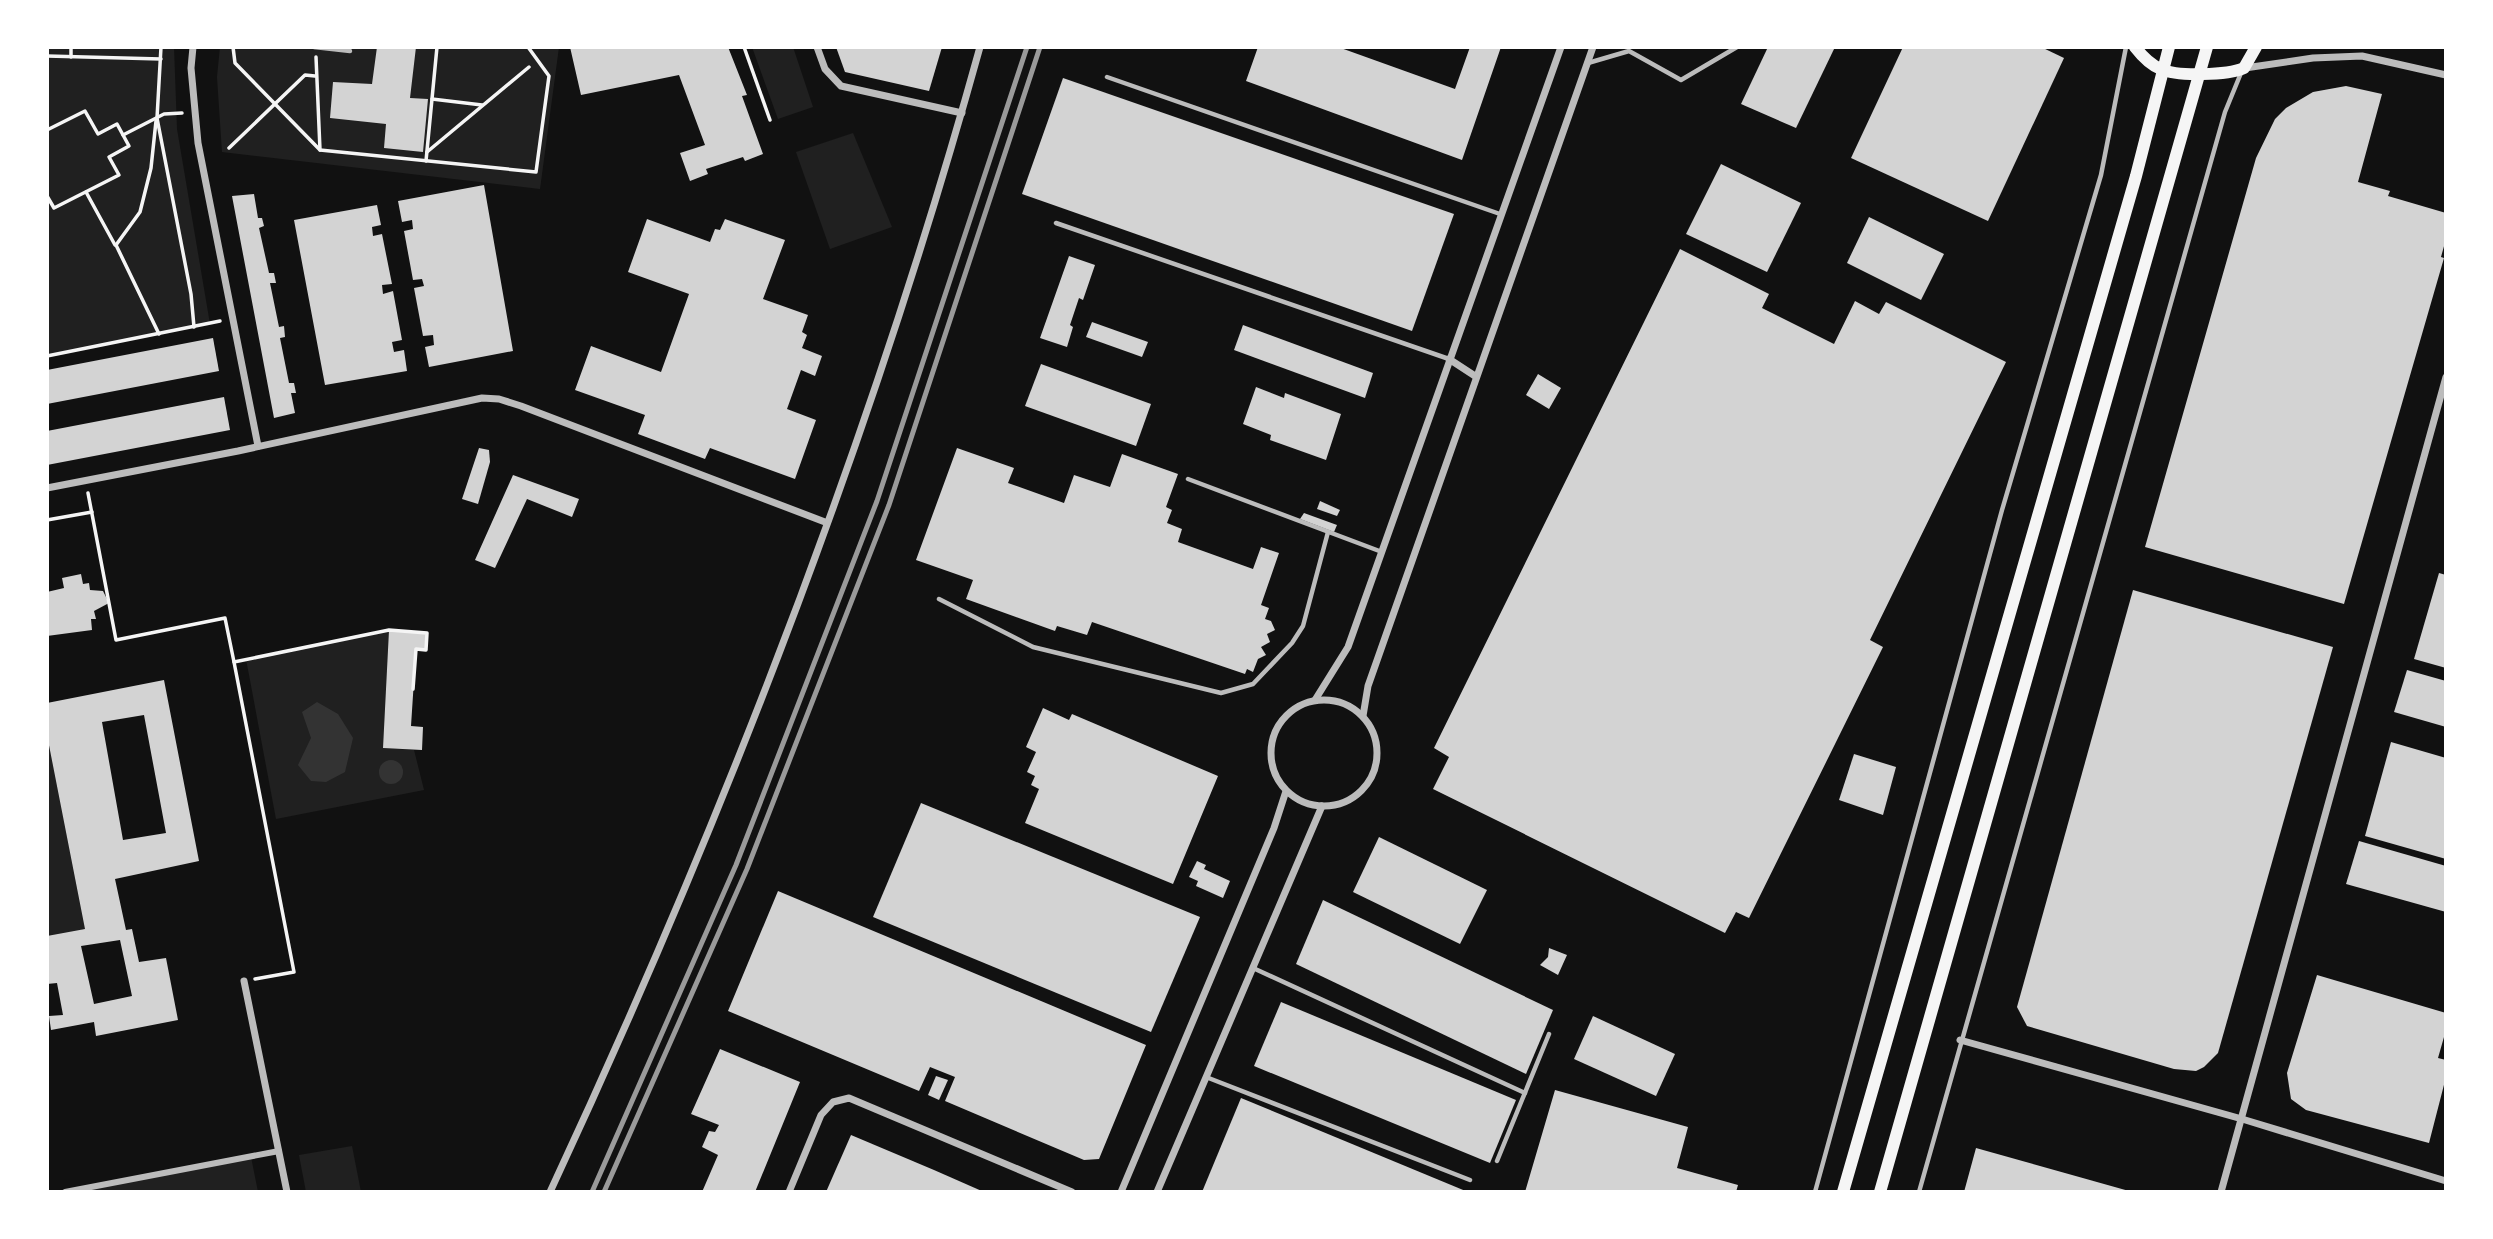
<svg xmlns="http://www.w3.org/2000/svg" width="2493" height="1239" font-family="Commissioner,sans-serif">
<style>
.green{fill:#202020}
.water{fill:#333}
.building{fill:#d3d3d3;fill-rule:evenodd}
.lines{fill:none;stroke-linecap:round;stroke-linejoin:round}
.path{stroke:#f5f5f5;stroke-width:3.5}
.service{stroke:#bcbcbc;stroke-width:4.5}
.pedestrian{stroke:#bcbcbc;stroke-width:6}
.minor{stroke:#bcbcbc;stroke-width:7}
.secondary{stroke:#f5f5f5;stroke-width:12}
.rail{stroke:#9a9a9a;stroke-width:5}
</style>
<rect width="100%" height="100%" fill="#111"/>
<g class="green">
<polygon points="47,47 174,47 177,129 210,324 47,356"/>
<polygon points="220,47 559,47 540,189 222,152 217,77"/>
<polygon points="752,47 793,47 813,107 778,119"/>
<polygon points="853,133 892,227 830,249 796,152"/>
<polygon points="389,630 383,748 414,750 424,790 276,819 246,659"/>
<polygon points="47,735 85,929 47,936"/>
<polygon points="352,1146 361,1192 306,1192 299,1155"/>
<polygon points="251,1157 258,1192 65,1192"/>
</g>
<g class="water">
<polygon points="317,702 338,714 353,738 345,772 326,782 311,781 298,765 311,738 302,712"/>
<circle cx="391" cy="772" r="12"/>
</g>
<g class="building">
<polygon points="377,47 416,47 410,98 428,99 423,152 384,148 386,124 330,118 333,82 372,84"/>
<polygon points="570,47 728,47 747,95 742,96 763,154 745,161 743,157 706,169 708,174 690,181 680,153 705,145 679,75 581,95"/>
<polygon points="836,47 942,47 929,91 845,72"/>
<polygon points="1258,47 1338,47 1455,89 1470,47 1501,47 1462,160 1246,81"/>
<polygon points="1768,47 1835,47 1796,128 1741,104"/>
<polygon points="1903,47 2041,47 2064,58 1988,221 1851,158"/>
<polygon points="1063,78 1454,214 1412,331 1022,194"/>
<polygon points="2346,86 2382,94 2358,182 2390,191 2388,196 2446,213 2446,239 2441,257 2444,258 2344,604 2145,547 2256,158 2275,119 2286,108 2313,92"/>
<polygon points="1721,164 1801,203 1767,272 1686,234"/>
<polygon points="484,185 513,351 429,367 425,347 434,345 433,335 423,336 414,288 424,286 422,279 413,280 404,231 413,229 412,220 402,222 398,201"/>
<polygon points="254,194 258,218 262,218 264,226 259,228 269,273 274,273 276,283 270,283 279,327 284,326 285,337 280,338 289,383 294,383 296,393 291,393 295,413 274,418 232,196"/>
<polygon points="377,205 381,225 372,227 373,236 382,234 392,284 382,285 383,294 393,291 402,340 392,342 394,352 404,350 407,371 325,385 294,220"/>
<polygon points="1869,217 1944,254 1921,300 1847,263"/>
<polygon points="647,219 710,242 715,229 720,230 725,219 785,240 763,299 808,315 802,332 807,335 802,348 822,356 815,376 801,370 787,409 816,420 795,479 710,448 705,459 638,434 645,415 575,390 591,346 661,372 689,294 628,272"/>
<polygon points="1680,249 1769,294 1762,308 1834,344 1855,301 1879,314 1886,302 2006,362 1870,640 1883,647 1749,918 1736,912 1725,933 1433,789 1449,757 1434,748"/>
<polygon points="1069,256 1095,265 1083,300 1079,298 1070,325 1073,327 1067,347 1040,338"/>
<polygon points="1092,322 1148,342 1142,357 1086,337"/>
<polygon points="1243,325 1373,373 1365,398 1234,350"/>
<polygon points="213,338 219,371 47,404 47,370"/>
<polygon points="1041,364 1151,404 1136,446 1025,406"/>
<polygon points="1538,374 1561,388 1549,409 1526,395"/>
<polygon points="1256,387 1284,398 1285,393 1341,414 1326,460 1270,440 1271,435 1243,424"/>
<polygon points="224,397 230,430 47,465 47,431"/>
<polygon points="479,448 489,450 490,462 478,504 462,499"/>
<polygon points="957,448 1014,468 1008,483 1064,503 1074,475 1110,487 1122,454 1178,474 1166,507 1172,510 1167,523 1182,529 1178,542 1253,569 1261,547 1279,553 1261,605 1269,608 1265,619 1271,621 1275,630 1267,634 1270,642 1261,647 1266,655 1258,659 1253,672 1247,669 1245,674 1092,622 1087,635 1057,626 1055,631 966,599 973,580 916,560"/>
<polygon points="513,475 579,499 572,517 527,499 495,568 475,560"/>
<polygon points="1320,501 1340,510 1337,516 1317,509"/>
<polygon points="1304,513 1337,525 1334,532 1300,519"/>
<polygon points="2439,573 2446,575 2446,668 2414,659"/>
<polygon points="81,574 83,584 89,583 90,590 103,591 109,603 94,611 96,619 91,619 92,630 47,636 47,592 64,588 62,578"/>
<polygon points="2133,590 2333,647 2218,1053 2204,1067 2196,1071 2174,1069 2027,1026 2017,1007"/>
<polygon points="389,630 427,633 426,650 416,649 411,726 423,727 422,750 383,748"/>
<polygon points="2407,670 2446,681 2446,727 2394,712"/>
<path d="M 164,680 L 199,861 L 115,879 L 126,930 L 132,929 L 139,962 L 166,958 L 178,1020 L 96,1036 L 94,1022 L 51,1030 L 49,1016 L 63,1015 L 57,983 L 47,984 L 47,936 L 85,929 L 47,735 L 47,703 ZM 144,715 L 166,833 L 123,840 L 102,722 ZM 120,940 L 132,996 L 94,1004 L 81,946 Z"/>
<polygon points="1043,708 1069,720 1072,714 1218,776 1173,884 1025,823 1039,789 1031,785 1035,776 1027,772 1036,752 1026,747"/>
<polygon points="2391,742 2446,758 2446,859 2365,836"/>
<polygon points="1854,754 1896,767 1883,815 1839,800"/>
<polygon points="921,803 1200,917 1151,1032 873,917"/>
<polygon points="1379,837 1487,890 1460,944 1353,892"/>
<polygon points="2359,841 2446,866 2446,912 2346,884"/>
<polygon points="1197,861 1206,865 1204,869 1230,881 1223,898 1196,886 1198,881 1189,877"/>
<polygon points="778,891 1146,1045 1099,1159 1084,1160 945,1101 955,1077 930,1067 919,1091 728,1011"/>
<polygon points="1323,900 1553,1010 1526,1074 1296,964"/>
<polygon points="1549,948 1567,955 1558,975 1540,965 1548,957"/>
<polygon points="2317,975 2446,1013 2446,1030 2438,1058 2446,1060 2446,1077 2429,1143 2306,1110 2291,1099 2287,1073"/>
<polygon points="1281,1002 1516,1100 1490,1163 1254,1066"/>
<polygon points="1593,1016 1675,1054 1656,1096 1574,1059"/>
<polygon points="720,1049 800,1082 755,1192 702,1192 718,1155 702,1147 709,1131 715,1132 719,1125 691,1114"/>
<polygon points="936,1076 948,1080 939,1100 928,1095"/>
<polygon points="1555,1090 1688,1127 1677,1168 1738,1185 1736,1192 1525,1192"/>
<polygon points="1241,1098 1468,1192 1202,1192"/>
<polygon points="851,1135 934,1170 984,1192 826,1192"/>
<polygon points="1976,1148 2129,1191 2129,1192 1964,1192"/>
</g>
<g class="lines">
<g class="path">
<polyline points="161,47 157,118 191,294 194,327"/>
<polyline points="233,47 235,63 320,150"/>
<polyline points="744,47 770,120"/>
<polyline points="47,56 161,59"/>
<polyline points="71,57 71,47"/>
<polyline points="316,57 320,150 536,172 549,76 528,47"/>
<polyline points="432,99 482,105"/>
<polyline points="156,121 151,168 140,212 116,245 159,334"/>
<polyline points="47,130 85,111 98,134 117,124 129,146 109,157 119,175 54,208 47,196"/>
<polyline points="123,135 164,114 182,113"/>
<polyline points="229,148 305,75 315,76"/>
<polyline points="427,152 529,67"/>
<polyline points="426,161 437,47"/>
<polyline points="86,192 115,245"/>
<polyline points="47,356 220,321"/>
<polyline points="88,493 116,640 225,618 234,662 389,630 427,633 426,650 416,649 413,689"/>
<polyline points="47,520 92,512"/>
<polyline points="234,662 294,972 255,979"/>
</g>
<g class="service">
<polyline points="314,47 350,51"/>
<polyline points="1588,63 1629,51 1681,80 1737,47"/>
<polyline points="1107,77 1500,214"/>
<polyline points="1056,223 1449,359"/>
<polyline points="1188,479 1382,552"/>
<polyline points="939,599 1033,647 1221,693 1253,684 1292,643 1303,626 1328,532"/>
<polyline points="1253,968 1525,1093"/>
<polyline points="1206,1077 1470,1180"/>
<polyline points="1497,1161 1549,1034"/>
<polyline points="1815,1192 2002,510 2101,175 2126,47"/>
<polyline points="1919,1192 2225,112 2241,73"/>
</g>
<polyline class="pedestrian" points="65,1192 279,1151"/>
<g class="minor">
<polyline points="193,47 191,68 198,143 258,446"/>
<polyline points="817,47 825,69 841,86 962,113"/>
<polyline points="2245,68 2313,58 2362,56 2446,75"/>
<polyline points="1449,359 1475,376"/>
<polyline points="47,488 238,451 482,398 499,399 521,406 825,522"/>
<circle cx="1324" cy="753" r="53"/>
<polyline points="1315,700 1348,647 1561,47"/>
<polyline points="1363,716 1368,686 1593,47"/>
<polyline points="244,981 287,1192"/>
<polyline points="1960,1040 2242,1119 2446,1181"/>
<path d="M 550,1192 C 721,825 872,437 980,47"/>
<polyline points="789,1192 821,1115 833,1102 849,1098 1072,1192"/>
<polyline points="1121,1192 1274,828 1286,791"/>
<polyline points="1157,1192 1322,806"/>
<polyline points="2221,1192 2446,377"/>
</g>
<g class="secondary">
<path d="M 2135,47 C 2142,56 2150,65 2161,69 C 2177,77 2228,75 2244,68 L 2256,47"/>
<polyline points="1843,1192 2136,176 2169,47"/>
<polyline points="1880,1192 2207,47"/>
</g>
<g class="rail">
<polyline points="592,1192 736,865 877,501 1027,47"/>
<polyline points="604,1192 747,869 889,505 1040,47"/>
</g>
</g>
<rect width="2493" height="1239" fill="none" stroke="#ffffff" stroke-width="98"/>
</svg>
